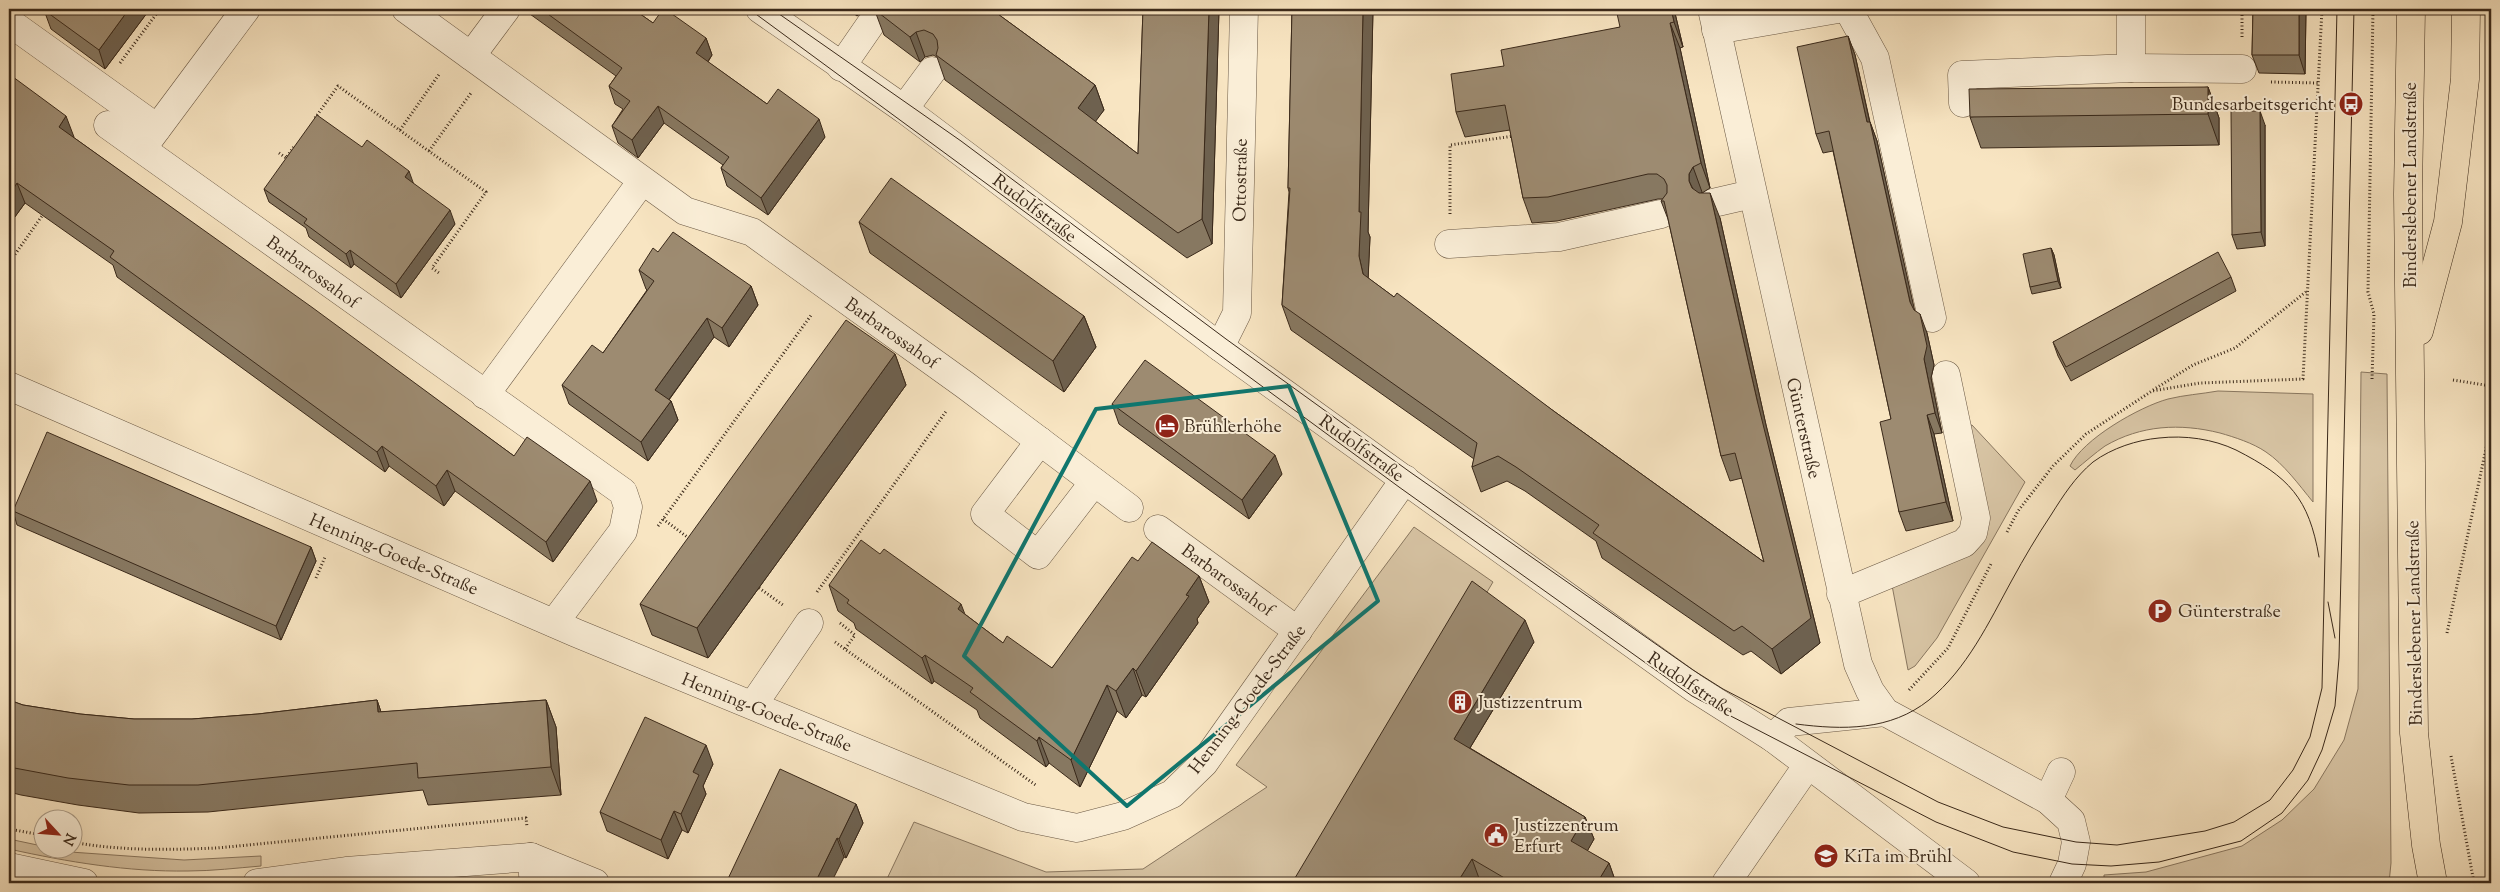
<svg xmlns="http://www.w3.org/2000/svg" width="2500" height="892" font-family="'Sorts Mill Goudy',serif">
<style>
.green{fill:#d8c5a5;stroke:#897760}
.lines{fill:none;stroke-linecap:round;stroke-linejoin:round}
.minor-casing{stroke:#6a5844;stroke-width:29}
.major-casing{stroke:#3a291a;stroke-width:29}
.path{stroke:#3a291a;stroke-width:3;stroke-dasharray:1 2.5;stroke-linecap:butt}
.minor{stroke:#faeed7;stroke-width:28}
.major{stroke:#f8e5c2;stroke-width:28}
.tram{stroke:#3a291a;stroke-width:1}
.wall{fill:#877861;stroke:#3a291a}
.shaded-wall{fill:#6e614f;stroke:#3a291a}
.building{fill:#9d8b71;stroke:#3a291a}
.marked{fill:none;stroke:#0f766e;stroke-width:4;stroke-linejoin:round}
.labels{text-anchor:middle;stroke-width:4;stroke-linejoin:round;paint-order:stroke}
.poi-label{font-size:18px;fill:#3a291a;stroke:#faeed7;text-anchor:start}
.street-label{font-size:18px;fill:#3a291a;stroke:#faeed7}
</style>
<rect width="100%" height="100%" fill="#f8e5c2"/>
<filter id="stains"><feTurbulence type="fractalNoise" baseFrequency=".004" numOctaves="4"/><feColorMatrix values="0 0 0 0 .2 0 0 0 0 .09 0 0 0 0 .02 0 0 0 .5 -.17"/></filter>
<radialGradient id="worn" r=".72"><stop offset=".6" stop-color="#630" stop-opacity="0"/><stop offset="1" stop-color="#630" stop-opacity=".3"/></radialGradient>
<g class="green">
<polygon points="2361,372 2387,374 2391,863 2389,883 2104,883 2104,875 2146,872 2242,846 2282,820 2314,789 2344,740 2358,689"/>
<path d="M 2218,391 L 2313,394 L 2313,502 C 2299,485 2284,464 2266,452 C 2253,443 2234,437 2220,433 C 2180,423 2141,425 2105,446 C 2095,453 2085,462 2075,470 L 2070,466 C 2083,439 2139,407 2168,399 C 2184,395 2201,394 2218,391 Z"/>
<polygon points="1972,425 2025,482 1937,638 1915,666 1908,670 1891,580 1965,546 1961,427"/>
<polygon points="1414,527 1493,582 1314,883 885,883 914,822 1046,872 1143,869 1267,787 1236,765"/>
<path d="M 9,839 L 42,846 L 42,850 L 184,860 L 261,856 L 261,866 C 237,868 212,871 188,871 C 128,872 68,862 9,849 Z"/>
</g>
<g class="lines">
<defs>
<g id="minor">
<polyline points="406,9 685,211 752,232 965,385 1129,508"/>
<polyline points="760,9 904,109 1220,347 1694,688 1773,738 1966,883"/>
<polyline points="1712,9 1858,664 1870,691 1885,712 2048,800 2071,821 2076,842 2072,864 2063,883"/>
<polyline points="1848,9 1875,58 1932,318"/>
<polyline points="9,22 157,128"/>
<polyline points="1716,30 1838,9"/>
<polyline points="471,56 506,9"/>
<polyline points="841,67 870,25"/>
<polyline points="2131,68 2242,69"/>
<polyline points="1963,103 1962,75 2131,68 2131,9"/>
<polyline points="904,109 932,71"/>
<polyline points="108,125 623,492 628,507 623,531 554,623"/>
<polyline points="147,142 246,9"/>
<polyline points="1713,203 1752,194"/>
<polyline points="1449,244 1559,237 1661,214"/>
<polyline points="1220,347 1237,313 1244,9"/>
<polyline points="9,386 576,633 1023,817 1077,828 1123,816 1172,794 1204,763 1405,479"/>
<polyline points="485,395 642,181"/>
<polyline points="1040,441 985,514 1038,555 1094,482"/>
<polyline points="1158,529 1298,631"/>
<polyline points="1841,594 1964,543 1973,533 1976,518 1946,375"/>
<polyline points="753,705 809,623"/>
<polyline points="1773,738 1789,722 1885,712"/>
<polyline points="2048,800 2061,772"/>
<polyline points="531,857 534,883"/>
<polyline points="9,867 84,883"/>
<polyline points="257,883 346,871 531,857 595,883"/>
<polyline points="1726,883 1807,766"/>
</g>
<g id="major">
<polyline points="2411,9 2408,194 2414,733 2426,845 2433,883"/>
<polyline points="2419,331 2448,222 2465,79 2466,9"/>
</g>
</defs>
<use href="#minor" class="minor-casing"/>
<use href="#major" class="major-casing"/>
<g class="path">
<polyline points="2242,37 2242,9"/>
<polyline points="120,63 160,9"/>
<polyline points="2271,82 2318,83"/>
<polyline points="315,118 338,86 486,192 432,268 439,273"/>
<polyline points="400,130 440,73"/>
<polyline points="429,151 471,93"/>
<polyline points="279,153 286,158 295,145"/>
<polyline points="1450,214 1450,145 1514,136"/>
<polyline points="9,263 44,213"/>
<polyline points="2372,379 2374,314 2368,292 2373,9"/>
<polyline points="2453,380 2491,386"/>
<polyline points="2153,390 2193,365 2235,348 2307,291"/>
<polyline points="663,519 690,539"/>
<polyline points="658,526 812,314"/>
<polyline points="2007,532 2018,511 2053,466 2086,434 2152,391 2200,383 2303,379 2322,9"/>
<polyline points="316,578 325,557"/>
<polyline points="759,588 783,605"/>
<polyline points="817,592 947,410"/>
<polyline points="840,623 855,635 845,649"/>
<polyline points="2447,633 2491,425"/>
<polyline points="835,642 1037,786"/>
<polyline points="1909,690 1948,648 1992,562"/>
<polyline points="2451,756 2474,883"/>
<polyline points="9,829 42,835"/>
<path d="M 72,842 C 120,851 169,850 217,848 L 526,818 L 527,827"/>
</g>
<use href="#minor" class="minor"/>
<use href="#major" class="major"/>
<g class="tram">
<polyline points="749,9 1399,487 1692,696 1936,822 2013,852 2072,864 2111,866 2159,862 2241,841 2282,813 2308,780 2322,750 2335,706 2339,658 2354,9"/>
<polyline points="772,9 961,141 1226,339 1410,472 1693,670 1723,689 1938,802 2003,827 2076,842 2117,845 2205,831 2234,822 2270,800 2293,770 2310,737 2322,688 2337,9"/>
<polyline points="2328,602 2335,638"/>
<path d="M 1796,724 C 1843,730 1890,731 1929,700 C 1967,669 1989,622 2012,580 C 2024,558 2037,536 2051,515 C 2063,496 2075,477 2093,462 C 2112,448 2137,440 2159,438 C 2185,435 2213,439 2236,450 C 2289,477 2309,498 2319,557"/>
</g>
</g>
<g class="wall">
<polygon points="45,9 150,9 105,69 51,29 44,10"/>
<polygon points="523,9 633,9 653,23 706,38 712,55 708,62 767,104 825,137 768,215 727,186 721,168 723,165 664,123 638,158 618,143 612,126 623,109 615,104 609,86 616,76"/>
<polygon points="848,9 991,9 1095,85 1104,110 1095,121 1138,154 1143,9 1219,9 1212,244 1187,258 945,80 937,57 933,55 925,57 920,62 884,35 875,11 871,9 863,11 857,16"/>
<polygon points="1292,9 1373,9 1368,232 1370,237 1368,278 1394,297 1555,412 1764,562 1742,478 1730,481 1721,456 1668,219 1661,201 1663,199 1658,199 1557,221 1532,223 1523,198 1510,130 1465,137 1456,112 1504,66 1674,9 1683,47 1680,48 1710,188 1702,193 1720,218 1766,425 1820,643 1781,674 1751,651 1743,655 1602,558 1596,541 1525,491 1507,481 1481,492 1472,467 1474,459 1291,330 1282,305 1289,192 1288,188"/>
<polygon points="2253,9 2306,9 2305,74 2259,73 2252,55"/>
<polygon points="1848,36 1855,55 1870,122 1877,141 1914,310 1927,333 1934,365 1931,378 1942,433 1934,434 1953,521 1906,531 1899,512 1891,419 1833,151 1823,153 1816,134"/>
<polygon points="9,74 73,137 514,456 597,501 553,562 455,491 444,506 389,466 385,472 117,277 113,265 25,203 9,225"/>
<polygon points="2208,87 2219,118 2219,145 1981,148 1970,117"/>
<polygon points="2265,125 2265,246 2237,249 2232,235"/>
<polygon points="414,184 455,224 401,298 354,264 351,268 309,237 306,228 269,202 264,189"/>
<polygon points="859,222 1084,316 1096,347 1064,392 870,253"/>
<polygon points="2051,248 2054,255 2061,288 2032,294 2030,287"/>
<polygon points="658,252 751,286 758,305 729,347 714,337 669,400 671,401 678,420 648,461 569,404 562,385 603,353 647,290 646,289 639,270"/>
<polygon points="2231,277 2236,291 2071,381 2058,356 2053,342"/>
<polygon points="895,354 906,385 708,658 652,635 640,604"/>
<polygon points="1112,404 1282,474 1249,519 1119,424"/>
<polygon points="13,511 311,547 316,561 281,640 17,525"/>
<polygon points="1138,561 1199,576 1209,602 1197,619 1198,623 1146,697 1142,695 1126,718 1117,711 1080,787 1049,763 1046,767 980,718 977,710 934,681 932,684 856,629 854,623 838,611 829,585 966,615 1003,643 1052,668"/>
<polygon points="1534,642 1470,748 1585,817 1594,839 1587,851 1609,863 1616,883 1484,883 1480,881 1292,883"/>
<polygon points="9,700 23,705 80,714 134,719 192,719 258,714 377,700 381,712 546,700 556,727 561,795 428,805 423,790 208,812 139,813 78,805 21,795 9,792"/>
<polygon points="713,764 703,786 706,794 688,833 682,830 668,859 607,831 600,812"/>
<polygon points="856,804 863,823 846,858 844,857 726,883"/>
</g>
<g class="shaded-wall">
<polygon points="129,9 150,9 105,69 99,50"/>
<polygon points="855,9 862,9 863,11 857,16"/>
<polygon points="1209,9 1219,9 1212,244 1202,219"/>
<polygon points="1363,9 1373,9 1368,232 1370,237 1368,281 1363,274 1359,256 1359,212"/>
<polygon points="1671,9 1674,9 1683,47 1674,22"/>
<polygon points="2299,9 2306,9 2305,74 2299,55"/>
<polygon points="1670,23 1680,48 1710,188 1701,163"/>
<polygon points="916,32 925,57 920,62 910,37"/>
<polygon points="1848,36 1855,55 1874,142 1867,122"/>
<polygon points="706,38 712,55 702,70 696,53"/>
<polygon points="1095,85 1104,110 1087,133 1078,108"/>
<polygon points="2208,87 2219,118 2219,145 2208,114"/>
<polygon points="658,106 664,123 638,158 632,140"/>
<polygon points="2260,111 2265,125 2265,246 2261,232"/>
<polygon points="66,116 74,137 66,147 59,127"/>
<polygon points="819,119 825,137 768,215 761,198"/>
<polygon points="1870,122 1877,141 1917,321 1910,302"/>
<polygon points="1693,167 1702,192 1698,199 1689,181 1689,174"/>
<polygon points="409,171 414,185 405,177"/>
<polygon points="17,183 25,203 9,225 9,195"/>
<polygon points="1710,193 1720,218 1766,425 1820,643 1781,674 1772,649 1757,400"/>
<polygon points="450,210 455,224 401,298 396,284"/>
<polygon points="2051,248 2054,255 2061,288 2058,281"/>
<polygon points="350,250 354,264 351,268 346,254"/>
<polygon points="751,286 758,305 729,347 722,328"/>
<polygon points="1920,314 1927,333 1934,365 1931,378 1942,433 1935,413 1924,359"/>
<polygon points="1084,316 1096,347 1064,392 1053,361"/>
<polygon points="707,318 714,337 662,409 655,390"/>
<polygon points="895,354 906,385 708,658 697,628"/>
<polygon points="671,401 678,420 648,461 641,442"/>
<polygon points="1927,415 1934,434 1953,521 1946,502"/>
<polygon points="382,446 389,466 385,472 377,452"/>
<polygon points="1275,455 1282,474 1249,519 1242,500"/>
<polygon points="447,470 455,491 444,506 436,486"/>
<polygon points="590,481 597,501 553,562 546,542"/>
<polygon points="311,547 316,561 281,640 276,626"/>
<polygon points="1199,576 1209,602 1197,619 1198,623 1146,697 1136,671 1186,595"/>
<polygon points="961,604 971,630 958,609"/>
<polygon points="1525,620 1534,642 1462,761 1454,739"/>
<polygon points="925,655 934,681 932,684 922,658"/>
<polygon points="1133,668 1142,695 1126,718 1116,691"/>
<polygon points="1107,685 1117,711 1080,787 1071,760"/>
<polygon points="377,700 386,727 378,712"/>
<polygon points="546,700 556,727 561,795 551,767"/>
<polygon points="1039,737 1049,763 1046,767 1037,741"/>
<polygon points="706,745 713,764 703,786 706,794 688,833 681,814 693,772"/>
<polygon points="856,804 863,823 846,858 839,839"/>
<polygon points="674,811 682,830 668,859 661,840"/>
<polygon points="1585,817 1594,839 1580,864 1571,841"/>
<polygon points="837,838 844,857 831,883 815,883"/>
<polygon points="1472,859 1480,881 1479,883 1457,883"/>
<polygon points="1609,863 1616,883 1597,883"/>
</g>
<g class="building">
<polygon points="45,9 129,9 99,50 44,10"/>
<polygon points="541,9 633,9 653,23 663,9 665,9 706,38 696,53 767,104 778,89 819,119 761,198 721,168 729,157 658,106 632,140 612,126 630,101 609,86 622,68"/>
<polygon points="875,9 991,9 1095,85 1078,108 1138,154 1143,9 1209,9 1202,219 1178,233 936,55 938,48 937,40 933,34 924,30 916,32 910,37 875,10"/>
<polygon points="1292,9 1363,9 1359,212 1361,212 1359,256 1363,274 1394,297 1397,293 1555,412 1764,562 1735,453 1721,456 1664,201 1661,201 1667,193 1667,185 1664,179 1657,174 1648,174 1548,197 1523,198 1505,105 1456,112 1451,74 1504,66 1501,50 1620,27 1616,9 1671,9 1674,22 1670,23 1701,163 1693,167 1689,174 1689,181 1692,188 1699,193 1710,193 1757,400 1811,618 1772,649 1742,626 1734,631 1593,533 1599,525 1516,467 1498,456 1472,467 1477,443 1282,305 1290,188 1288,188"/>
<polygon points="2253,9 2299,9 2299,55 2252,55"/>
<polygon points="1848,36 1867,122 1870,122 1910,302 1914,310 1920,314 1927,346 1924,359 1935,413 1927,415 1946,502 1899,512 1880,422 1891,419 1829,131 1816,134 1797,47"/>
<polygon points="9,74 66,116 59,127 313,308 514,456 527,437 590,481 546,542 447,470 436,486 382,446 377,452 110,257 114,251 17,183 9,195"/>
<polygon points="2208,87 2208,114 1970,117 1969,89"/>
<polygon points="2231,111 2260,111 2261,232 2232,235"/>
<polygon points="317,115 362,147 367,140 409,171 405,177 450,210 396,284 350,250 346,254 304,223 307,219 264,189"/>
<polygon points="891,178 1084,316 1053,361 859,222"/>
<polygon points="673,232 751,286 722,328 707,318 655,390 671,401 641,442 562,385 592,345 603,353 654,281 639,270 653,248 658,252"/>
<polygon points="2051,248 2058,281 2030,287 2023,254"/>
<polygon points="2218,252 2231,277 2066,367 2053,342"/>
<polygon points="846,320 895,354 697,628 640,604"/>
<polygon points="1145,360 1275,455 1242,500 1112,404"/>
<polygon points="47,432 311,547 276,626 13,511"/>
<polygon points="861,540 880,554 884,549 961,604 958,609 1003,643 1007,636 1052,668 1132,557 1138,561 1152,542 1199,576 1186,595 1189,596 1136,671 1133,668 1116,691 1107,685 1071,760 1039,737 1037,741 970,692 973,688 925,655 922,658 847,603 849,600 829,585"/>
<polygon points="1472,581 1525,620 1454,739 1585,817 1571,841 1609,863 1597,883 1513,883 1472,859 1457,883 1292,883"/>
<polygon points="9,700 23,705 80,714 134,719 192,719 258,714 377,700 378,712 546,700 551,767 418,778 417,763 198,785 129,785 68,778 9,767"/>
<polygon points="645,717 706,745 693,772 699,775 681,814 674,811 661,840 600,812"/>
<polygon points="780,769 856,804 839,839 837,838 815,883 726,883"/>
</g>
<path class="marked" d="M 1289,386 L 1378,601 L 1127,806 L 964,656 L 1096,409 Z"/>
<defs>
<symbol id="bus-disc" viewBox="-11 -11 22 22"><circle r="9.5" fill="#8f2418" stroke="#faeed7"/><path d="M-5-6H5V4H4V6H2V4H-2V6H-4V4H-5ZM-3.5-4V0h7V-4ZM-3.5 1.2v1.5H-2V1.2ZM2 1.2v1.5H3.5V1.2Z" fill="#fff"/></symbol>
<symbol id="hotel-disc" viewBox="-11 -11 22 22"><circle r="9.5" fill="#8f2418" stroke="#faeed7"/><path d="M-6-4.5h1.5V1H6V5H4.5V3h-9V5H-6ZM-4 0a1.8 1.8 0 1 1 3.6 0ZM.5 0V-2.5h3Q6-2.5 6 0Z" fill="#fff"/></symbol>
<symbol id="parking-disc" viewBox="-11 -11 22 22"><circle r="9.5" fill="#8f2418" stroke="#faeed7"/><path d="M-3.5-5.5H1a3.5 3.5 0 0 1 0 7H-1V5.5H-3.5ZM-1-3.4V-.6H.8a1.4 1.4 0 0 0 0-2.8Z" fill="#fff"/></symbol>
<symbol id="building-disc" viewBox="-11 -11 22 22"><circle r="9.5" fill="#8f2418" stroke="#faeed7"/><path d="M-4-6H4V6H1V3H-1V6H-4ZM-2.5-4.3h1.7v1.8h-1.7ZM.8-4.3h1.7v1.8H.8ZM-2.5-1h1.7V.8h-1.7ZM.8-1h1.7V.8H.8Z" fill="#fff"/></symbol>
<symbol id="civic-disc" viewBox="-11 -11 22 22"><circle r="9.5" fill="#8f2418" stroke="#faeed7"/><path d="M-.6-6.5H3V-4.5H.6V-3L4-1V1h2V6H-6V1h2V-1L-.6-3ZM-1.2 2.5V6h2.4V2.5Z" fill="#fff"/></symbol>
<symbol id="school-disc" viewBox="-11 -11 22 22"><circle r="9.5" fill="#8f2418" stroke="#faeed7"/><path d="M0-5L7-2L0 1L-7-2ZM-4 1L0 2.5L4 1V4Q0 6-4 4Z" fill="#fff"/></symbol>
</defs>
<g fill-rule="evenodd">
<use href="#bus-disc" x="2337" y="90" width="28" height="28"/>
<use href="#hotel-disc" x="1153" y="412" width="28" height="28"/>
<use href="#parking-disc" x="2146" y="597" width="28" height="28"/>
<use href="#building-disc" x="1446" y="688" width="28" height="28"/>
<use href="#civic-disc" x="1482" y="821" width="28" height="28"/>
<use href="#school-disc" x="1812" y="842" width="28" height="28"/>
</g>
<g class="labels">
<g class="poi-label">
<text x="2334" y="110" text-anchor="end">Bundesarbeitsgericht</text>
<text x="1184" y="432">Brühlerhöhe</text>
<text x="2178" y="617">Günterstraße</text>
<text x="1478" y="708">Justizzentrum</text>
<text x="1514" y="831">Justizzentrum<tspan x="1514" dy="21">Erfurt</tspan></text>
<text x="1844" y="862">KiTa im Brühl</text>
</g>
<g class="street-label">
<text transform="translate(1240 180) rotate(-89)" y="6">Ottostraße</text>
<text transform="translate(2410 185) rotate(-90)" y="6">Binderslebener Landstraße</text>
<text transform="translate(1035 208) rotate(37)" y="6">Rudolfstraße</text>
<text transform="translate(313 272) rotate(36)" y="6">Barbarossahof</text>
<text transform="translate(892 333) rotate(35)" y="6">Barbarossahof</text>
<text transform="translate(1804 428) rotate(77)" y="6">Günterstraße</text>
<text transform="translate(1362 448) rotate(36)" y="6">Rudolfstraße</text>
<text transform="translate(394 554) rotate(23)" y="6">Henning-Goede-Straße</text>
<text transform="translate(1228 580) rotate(36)" y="6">Barbarossahof</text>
<text transform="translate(2414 623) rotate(-91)" y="6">Binderslebener Landstraße</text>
<text transform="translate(1691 684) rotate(34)" y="6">Rudolfstraße</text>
<text transform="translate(1247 699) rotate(-53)" y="6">Henning-Goede-Straße</text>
<text transform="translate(767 712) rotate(22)" y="6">Henning-Goede-Straße</text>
</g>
</g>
<rect width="2500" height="892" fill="none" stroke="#f8e5c2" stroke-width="30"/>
<rect x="10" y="10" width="2480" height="872" fill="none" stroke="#3a291a" stroke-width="2.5"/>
<rect x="15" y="15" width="2470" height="862" fill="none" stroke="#3a291a"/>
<g transform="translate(58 834) rotate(116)"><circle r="24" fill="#faeed7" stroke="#ad9f8b"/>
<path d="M0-4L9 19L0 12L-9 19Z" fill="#8f2418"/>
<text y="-8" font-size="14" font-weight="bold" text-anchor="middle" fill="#3a291a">N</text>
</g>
<rect width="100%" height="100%" filter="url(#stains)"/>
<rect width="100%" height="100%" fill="url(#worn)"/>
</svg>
